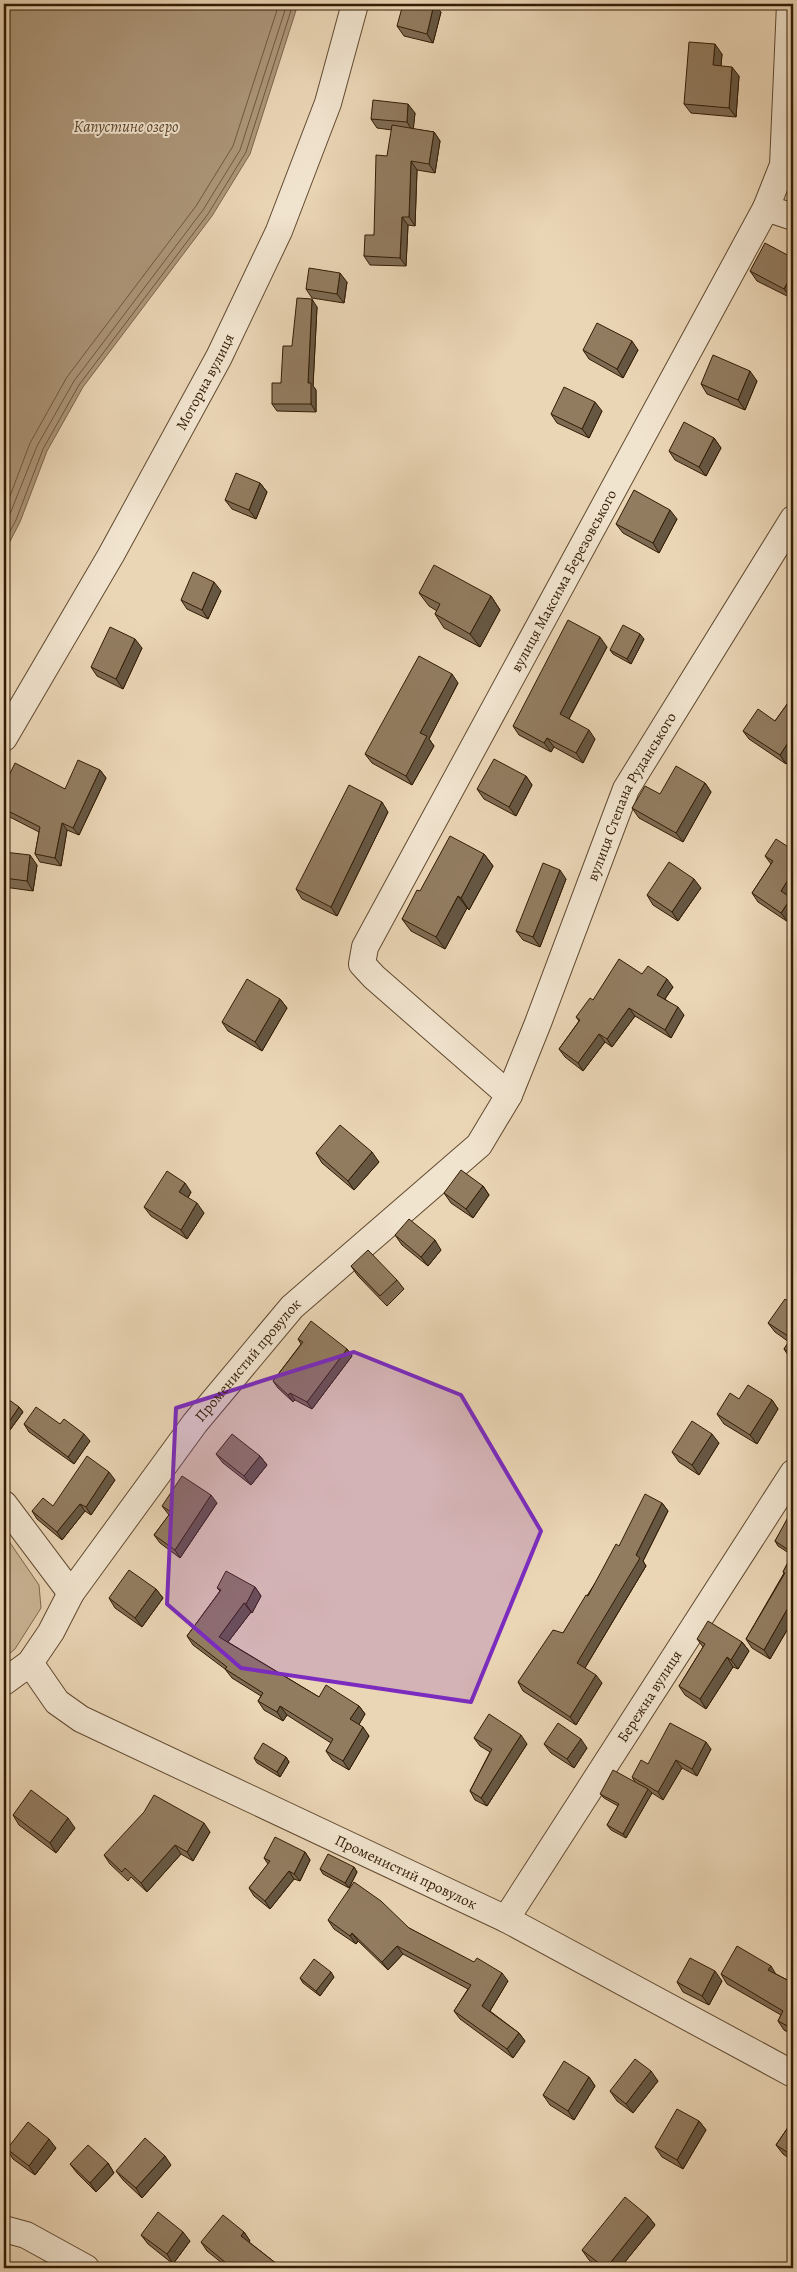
<svg xmlns="http://www.w3.org/2000/svg" width="797" height="2272" font-family="Alegreya,serif">
<style>
.green{fill:#cbb697;stroke:#7f694e}
.water{fill:#ac9679;stroke:#7c654a}
.lines{fill:none;stroke-linecap:round;stroke-linejoin:round}
.shore{stroke:#70593e;stroke-width:1}
.minor-casing{stroke:#614a30;stroke-width:28}
.minor{stroke:#f1e4cf;stroke-width:26}
.wall{fill:#7e6b53;stroke:#331c04}
.shaded-wall{fill:#665743;stroke:#331c04}
.building{fill:#927c60;stroke:#331c04}
.marked{fill:#7b2cbf;fill-opacity:0.2;stroke:#7b2cbf;stroke-width:4;stroke-linejoin:round}
.labels{text-anchor:middle;stroke-width:4;stroke-linejoin:round;paint-order:stroke}
.street-label{font-size:15px;fill:#331c04;stroke:#f1e4cf}
.water-label{font-size:16px;font-style:italic;fill:#5d472d;stroke:#f1e4cf}
</style>
<rect width="100%" height="100%" fill="#ead5b5"/>
<filter id="stains"><feTurbulence type="fractalNoise" baseFrequency=".004" numOctaves="4"/><feColorMatrix values="0 0 0 0 .2 0 0 0 0 .09 0 0 0 0 .02 0 0 0 .5 -.17"/></filter>
<radialGradient id="worn" r=".72"><stop offset=".6" stop-color="#630" stop-opacity="0"/><stop offset="1" stop-color="#630" stop-opacity=".3"/></radialGradient>
<polygon class="green" points="4,1534 39,1585 41,1608 15,1649 4,1658"/>
<polygon class="water" points="4,4 298,4 250,154 212,216 83,387 47,451 20,522 4,553"/>
<g class="lines">
<g class="shore">
<polyline points="4,512 30,443 67,377 196,206 233,146 279,4"/>
<polyline points="4,529 37,446 74,381 203,210 240,150 287,4"/>
<polyline points="4,543 16,520 43,449 79,385 208,214 246,152 293,4"/>
</g>
<defs>
<g id="minor">
<polyline points="766,208 793,217"/>
<path id="s1" d="M 4,738 L 111,555 L 219,357 L 279,231 L 328,103 L 355,4"/>
<path id="s2" d="M 509,1095 L 374,977 L 362,964 L 365,947 L 766,208 L 783,165 L 790,4"/>
<polyline points="4,1504 71,1593"/>
<path id="s3" d="M 30,1663 L 57,1702 L 81,1719 L 506,1919 L 793,2074"/>
<path id="s4" d="M 4,1682 L 30,1663 L 51,1632 L 71,1593 L 195,1423 L 292,1307 L 479,1145 L 509,1095 L 538,1023 L 626,789 L 793,519"/>
<path id="s5" d="M 506,1919 L 793,1473"/>
<polyline points="4,2229 26,2235 86,2268"/>
</g>
</defs>
<use href="#minor" class="minor-casing"/>
<use href="#minor" class="minor"/>
</g>
<g class="wall">
<polygon points="441,12 433,43 404,36 397,26"/>
<polygon points="722,54 721,66 739,76 736,117 691,113 684,104"/>
<polygon points="415,113 413,129 434,132 440,141 435,173 417,170 415,226 408,225 406,266 370,265 364,256 374,235 392,130 377,128 371,119"/>
<polygon points="793,258 793,293 791,298 757,281 750,271"/>
<polygon points="347,282 344,303 312,298 306,289"/>
<polygon points="317,307 313,386 316,390 316,412 277,411 272,404 281,383 292,346"/>
<polygon points="583,350 638,350 623,378 589,359"/>
<polygon points="757,381 745,410 707,394 701,384"/>
<polygon points="602,411 589,438 557,423 551,414"/>
<polygon points="714,438 721,448 706,476 675,460 669,451"/>
<polygon points="260,483 267,492 256,519 232,509 225,500"/>
<polygon points="677,519 659,553 623,533 616,524"/>
<polygon points="221,591 208,619 187,609 181,600"/>
<polygon points="419,593 491,596 500,610 480,647 444,628 435,614 437,611 429,606"/>
<polygon points="644,639 631,664 613,654 610,650"/>
<polygon points="607,647 569,719 595,739 583,763 554,747 551,752 519,735 513,726"/>
<polygon points="142,648 123,689 97,676 91,667"/>
<polygon points="458,683 429,739 434,746 412,785 372,763 365,754"/>
<polygon points="793,696 793,753 786,764 749,739 743,731 775,721"/>
<polygon points="100,770 106,778 79,835 67,830 61,866 40,862 35,854 39,832 4,814 4,786 65,789"/>
<polygon points="526,776 532,785 516,816 484,799 477,789"/>
<polygon points="705,783 711,792 683,842 639,818 632,808"/>
<polygon points="388,812 337,916 302,899 296,889"/>
<polygon points="793,850 793,892 790,897 793,901 793,913 788,922 758,902 752,893 771,864 765,856"/>
<polygon points="4,852 37,865 33,891 4,887"/>
<polygon points="484,854 493,866 469,910 467,908 445,949 411,931 402,919 420,891"/>
<polygon points="566,879 540,947 523,940 516,931"/>
<polygon points="701,888 678,921 653,905 647,895"/>
<polygon points="642,974 673,987 665,999 684,1015 671,1038 635,1016 612,1047 605,1042 583,1071 565,1057 559,1049 579,1021 576,1017 593,1000"/>
<polygon points="280,999 287,1008 262,1051 228,1031 222,1022"/>
<polygon points="316,1153 379,1162 354,1190 322,1163"/>
<polygon points="483,1186 489,1195 473,1218 451,1203 444,1193"/>
<polygon points="191,1192 188,1198 204,1213 187,1239 151,1216 144,1207"/>
<polygon points="395,1235 441,1250 428,1266 402,1245"/>
<polygon points="351,1266 397,1280 404,1289 387,1306 358,1276"/>
<polygon points="793,1304 793,1360 790,1358 784,1349 789,1342 775,1332 768,1323"/>
<polygon points="298,1339 347,1349 352,1356 312,1409 295,1400 293,1402 278,1388 273,1381 301,1344"/>
<polygon points="4,1399 19,1407 23,1412 10,1430 4,1425"/>
<polygon points="739,1399 772,1400 778,1409 757,1444 724,1424 717,1414"/>
<polygon points="24,1424 60,1424 90,1441 74,1464 29,1432"/>
<polygon points="719,1443 699,1475 679,1462 672,1452"/>
<polygon points="216,1454 260,1456 267,1465 251,1485 223,1463"/>
<polygon points="115,1480 91,1515 85,1511 62,1540 37,1519 32,1511 53,1506"/>
<polygon points="217,1503 180,1558 160,1543 154,1535 169,1515 162,1506"/>
<polygon points="662,1503 668,1511 643,1561 646,1566 585,1668 602,1683 576,1725 523,1691 518,1682 563,1633 619,1546"/>
<polygon points="793,1511 793,1620 770,1659 752,1648 746,1639 784,1573 783,1572 792,1555 778,1546 775,1541"/>
<polygon points="255,1587 261,1596 252,1613 251,1612 228,1642 319,1697 359,1706 365,1714 359,1724 369,1736 349,1770 332,1760 326,1751 331,1743 287,1715 283,1721 264,1710 258,1701 261,1696 232,1678 225,1669 193,1645 187,1636 220,1591 217,1588"/>
<polygon points="156,1589 163,1598 142,1627 115,1608 109,1598"/>
<polygon points="697,1639 742,1642 749,1651 738,1669 733,1667 706,1709 685,1695 679,1686 703,1647"/>
<polygon points="474,1738 527,1744 487,1806 475,1800 470,1791 490,1752 480,1746"/>
<polygon points="544,1744 587,1748 574,1768 551,1753"/>
<polygon points="711,1749 697,1776 682,1768 663,1800 652,1793 626,1838 611,1830 607,1825 618,1806 604,1798 600,1794 635,1782 632,1777 648,1764"/>
<polygon points="286,1757 289,1762 280,1777 257,1763 254,1758"/>
<polygon points="13,1815 75,1828 56,1853 19,1825"/>
<polygon points="210,1832 193,1861 181,1854 147,1892 131,1877 128,1881 110,1864 104,1855"/>
<polygon points="305,1852 310,1860 300,1881 294,1879 270,1909 254,1896 249,1888 268,1864 264,1858"/>
<polygon points="354,1867 357,1872 349,1888 323,1874 320,1869"/>
<polygon points="328,1920 409,1928 508,1981 490,2011 519,2033 525,2041 513,2058 460,2019 454,2011 468,1989 403,1954 388,1970 358,1941 356,1944 334,1929"/>
<polygon points="721,1974 776,1974 793,1983 793,2035 784,2030 778,2021 781,2015 727,1984"/>
<polygon points="334,1977 320,1996 303,1983 300,1978"/>
<polygon points="722,1981 709,2005 683,1992 677,1982"/>
<polygon points="589,2077 595,2086 574,2120 550,2105 543,2095"/>
<polygon points="658,2081 633,2113 617,2101 610,2091"/>
<polygon points="793,2120 793,2161 783,2154 776,2145"/>
<polygon points="699,2121 706,2130 683,2169 662,2157 655,2147"/>
<polygon points="56,2148 35,2175 13,2159 7,2149"/>
<polygon points="108,2163 114,2173 96,2192 77,2173 70,2164"/>
<polygon points="171,2165 142,2198 123,2180 116,2171"/>
<polygon points="648,2216 655,2225 620,2268 600,2268 589,2260 582,2250"/>
<polygon points="244,2232 250,2241 249,2242 282,2268 228,2268 207,2251 201,2242"/>
<polygon points="141,2235 190,2241 173,2264 148,2244"/>
</g>
<g class="shaded-wall">
<polygon points="434,4 441,12 433,43 427,34"/>
<polygon points="715,44 722,54 720,75 713,65"/>
<polygon points="732,67 739,76 736,117 729,108"/>
<polygon points="408,104 415,113 413,132 407,122"/>
<polygon points="434,132 440,141 435,173 429,164"/>
<polygon points="411,161 417,170 415,226 409,217"/>
<polygon points="402,217 408,225 406,266 400,258"/>
<polygon points="793,272 793,293 791,298 784,289"/>
<polygon points="340,273 347,282 344,303 337,294"/>
<polygon points="312,299 317,307 313,386 316,390 316,412 311,404 308,383"/>
<polygon points="632,341 638,350 623,378 617,369"/>
<polygon points="750,371 757,381 745,410 738,400"/>
<polygon points="595,402 602,411 589,438 582,429"/>
<polygon points="714,438 721,448 706,476 699,467"/>
<polygon points="260,483 267,492 256,519 249,510"/>
<polygon points="670,510 677,519 659,553 653,543"/>
<polygon points="214,582 221,591 208,619 202,610"/>
<polygon points="491,596 500,610 480,647 470,634"/>
<polygon points="640,634 644,639 631,664 627,659"/>
<polygon points="600,637 607,647 566,724 560,714"/>
<polygon points="135,639 142,648 123,689 116,679"/>
<polygon points="452,674 458,683 429,739 434,746 412,785 406,776 420,733"/>
<polygon points="589,730 595,739 583,763 576,753"/>
<polygon points="793,735 793,753 786,764 780,755"/>
<polygon points="547,738 554,747 551,752 544,743"/>
<polygon points="100,770 106,778 79,835 73,828"/>
<polygon points="526,776 532,785 516,816 509,807"/>
<polygon points="705,783 711,792 683,842 676,833"/>
<polygon points="382,802 388,812 337,916 331,907"/>
<polygon points="62,823 67,830 61,866 55,858"/>
<polygon points="484,854 493,866 469,910 461,898"/>
<polygon points="30,855 37,865 33,891 27,881"/>
<polygon points="560,870 566,879 540,947 533,937"/>
<polygon points="793,872 793,892 788,901 781,891"/>
<polygon points="694,879 701,888 678,921 672,912"/>
<polygon points="458,896 467,908 445,949 436,937"/>
<polygon points="791,898 793,901 793,913 788,922 781,913"/>
<polygon points="667,979 673,987 662,1003 657,995"/>
<polygon points="280,999 287,1008 262,1051 255,1042"/>
<polygon points="678,1007 684,1015 671,1038 665,1030"/>
<polygon points="629,1008 635,1016 612,1047 607,1039"/>
<polygon points="599,1034 605,1042 583,1071 578,1063"/>
<polygon points="372,1152 379,1162 354,1190 348,1181"/>
<polygon points="185,1183 191,1192 186,1201 179,1192"/>
<polygon points="483,1186 489,1195 473,1218 466,1209"/>
<polygon points="197,1203 204,1213 187,1239 181,1230"/>
<polygon points="435,1240 441,1250 428,1266 421,1257"/>
<polygon points="347,1349 352,1356 312,1409 307,1402"/>
<polygon points="290,1393 295,1400 293,1402 288,1395"/>
<polygon points="772,1400 778,1409 757,1444 750,1435"/>
<polygon points="19,1407 23,1412 10,1430 7,1425"/>
<polygon points="84,1434 90,1441 74,1464 68,1457"/>
<polygon points="712,1434 719,1443 699,1475 692,1465"/>
<polygon points="260,1456 267,1465 251,1485 244,1476"/>
<polygon points="109,1472 115,1480 91,1515 86,1507"/>
<polygon points="211,1495 217,1503 180,1558 175,1550"/>
<polygon points="662,1503 668,1511 643,1561 646,1566 583,1671 577,1663 636,1555"/>
<polygon points="80,1504 85,1511 62,1540 57,1532"/>
<polygon points="255,1587 261,1596 252,1613 246,1604"/>
<polygon points="156,1589 163,1598 142,1627 135,1618"/>
<polygon points="793,1599 793,1620 770,1659 764,1650"/>
<polygon points="244,1603 251,1612 225,1646 219,1637"/>
<polygon points="742,1642 749,1651 738,1669 731,1660"/>
<polygon points="727,1657 733,1667 706,1709 700,1699"/>
<polygon points="596,1675 602,1683 576,1725 570,1717"/>
<polygon points="280,1706 287,1715 283,1721 277,1712"/>
<polygon points="359,1706 365,1714 357,1728 350,1719"/>
<polygon points="363,1727 369,1736 349,1770 343,1761"/>
<polygon points="521,1735 527,1744 487,1806 481,1798"/>
<polygon points="581,1739 587,1748 574,1768 567,1759"/>
<polygon points="706,1742 711,1749 697,1776 692,1769"/>
<polygon points="286,1757 289,1762 280,1777 277,1772"/>
<polygon points="676,1760 682,1768 663,1800 658,1792"/>
<polygon points="648,1789 652,1793 626,1838 623,1834"/>
<polygon points="68,1818 75,1828 56,1853 50,1843"/>
<polygon points="204,1823 210,1832 193,1861 187,1852"/>
<polygon points="175,1845 181,1854 147,1892 141,1883"/>
<polygon points="305,1852 310,1860 300,1881 294,1874"/>
<polygon points="354,1867 357,1872 349,1888 345,1883"/>
<polygon points="289,1871 294,1879 270,1909 265,1901"/>
<polygon points="352,1933 358,1941 356,1944 350,1936"/>
<polygon points="397,1946 403,1954 388,1970 382,1962"/>
<polygon points="771,1966 777,1976 768,1970"/>
<polygon points="715,1971 722,1981 709,2005 702,1996"/>
<polygon points="331,1972 334,1977 320,1996 316,1991"/>
<polygon points="502,1973 508,1981 488,2014 482,2006"/>
<polygon points="519,2033 525,2041 513,2058 507,2049"/>
<polygon points="651,2071 658,2081 633,2113 626,2104"/>
<polygon points="589,2077 595,2086 574,2120 568,2111"/>
<polygon points="699,2121 706,2130 683,2169 677,2160"/>
<polygon points="49,2139 56,2148 35,2175 29,2166"/>
<polygon points="165,2156 171,2165 142,2198 136,2188"/>
<polygon points="108,2163 114,2173 96,2192 90,2183"/>
<polygon points="648,2216 655,2225 620,2268 606,2268"/>
<polygon points="183,2232 190,2241 173,2264 167,2254"/>
<polygon points="244,2232 250,2241 247,2244 241,2236"/>
</g>
<g class="building">
<polygon points="403,4 434,4 427,34 397,26"/>
<polygon points="689,42 715,44 713,65 732,67 729,108 684,104"/>
<polygon points="373,100 408,104 407,122 371,119"/>
<polygon points="392,125 434,132 429,164 411,161 409,217 402,217 400,258 364,256 365,235 374,235 376,155 387,156"/>
<polygon points="765,243 793,258 793,272 784,289 750,271"/>
<polygon points="309,268 340,273 337,294 306,289"/>
<polygon points="297,298 312,299 308,383 311,383 311,404 272,404 272,383 281,383 283,346 292,346"/>
<polygon points="597,323 632,341 617,369 583,350"/>
<polygon points="713,355 750,371 738,400 701,384"/>
<polygon points="564,387 595,402 582,429 551,414"/>
<polygon points="684,422 714,438 699,467 669,451"/>
<polygon points="236,473 260,483 249,510 225,500"/>
<polygon points="634,490 670,510 653,543 616,524"/>
<polygon points="434,565 491,596 470,634 435,614 440,604 419,593"/>
<polygon points="193,572 214,582 202,610 181,600"/>
<polygon points="568,620 600,637 560,714 589,730 576,753 547,738 544,743 513,726"/>
<polygon points="623,625 640,634 627,659 610,650"/>
<polygon points="110,627 135,639 116,679 91,667"/>
<polygon points="419,656 452,674 420,733 427,736 406,776 365,754"/>
<polygon points="793,696 793,735 780,755 743,731 758,709 775,721"/>
<polygon points="494,759 526,776 509,807 477,789"/>
<polygon points="78,760 100,770 73,828 62,823 55,858 35,854 40,827 4,809 4,786 15,763 65,789"/>
<polygon points="676,766 705,783 676,833 632,808 645,786 660,794"/>
<polygon points="349,785 382,802 331,907 296,889"/>
<polygon points="450,836 484,854 461,898 458,896 436,937 402,919 417,890 420,891"/>
<polygon points="776,839 793,850 793,872 781,891 791,898 781,913 752,893 773,861 765,856"/>
<polygon points="4,852 30,855 27,881 4,878"/>
<polygon points="669,862 694,879 672,912 647,895"/>
<polygon points="543,863 560,870 533,937 516,931"/>
<polygon points="619,959 642,974 648,966 667,979 657,995 678,1007 665,1030 629,1008 607,1039 599,1034 578,1063 559,1049 580,1020 576,1017 590,998 593,1000"/>
<polygon points="247,979 280,999 255,1042 222,1022"/>
<polygon points="340,1125 372,1152 348,1181 316,1153"/>
<polygon points="461,1170 483,1186 466,1209 444,1193"/>
<polygon points="167,1171 185,1183 179,1192 197,1203 181,1230 144,1207"/>
<polygon points="409,1219 435,1240 421,1257 395,1235"/>
<polygon points="793,1249 793,1260 789,1257"/>
<polygon points="368,1250 397,1280 380,1296 351,1266"/>
<polygon points="785,1299 793,1304 793,1355 784,1349 791,1338 768,1323"/>
<polygon points="311,1321 347,1349 307,1402 290,1393 288,1395 273,1381 303,1342 298,1339"/>
<polygon points="748,1385 772,1400 750,1435 717,1414 730,1393 739,1399"/>
<polygon points="5,1397 19,1407 7,1425 4,1423 4,1399"/>
<polygon points="36,1407 60,1424 64,1419 84,1434 68,1457 24,1424"/>
<polygon points="692,1421 712,1434 692,1465 672,1452"/>
<polygon points="232,1434 260,1456 244,1476 216,1454"/>
<polygon points="87,1456 109,1472 86,1507 80,1504 57,1532 32,1511 43,1498 53,1506"/>
<polygon points="182,1476 211,1495 175,1550 154,1535 171,1512 162,1506"/>
<polygon points="645,1494 662,1503 636,1555 640,1558 577,1663 596,1675 570,1717 518,1682 553,1630 563,1633 586,1595 588,1596 616,1544 619,1546"/>
<polygon points="792,1510 793,1511 793,1553 775,1541"/>
<polygon points="793,1552 793,1599 764,1650 746,1639 785,1573 783,1572"/>
<polygon points="129,1570 156,1589 135,1618 109,1598"/>
<polygon points="226,1571 255,1587 246,1604 244,1603 219,1637 319,1697 326,1685 359,1706 350,1719 363,1727 343,1761 326,1751 333,1739 280,1706 277,1712 258,1701 263,1693 225,1669 227,1667 187,1636 221,1590 217,1588"/>
<polygon points="708,1621 742,1642 731,1660 727,1657 700,1699 679,1686 705,1644 697,1639"/>
<polygon points="489,1714 521,1735 481,1798 470,1791 492,1749 474,1738"/>
<polygon points="558,1723 581,1739 567,1759 544,1744"/>
<polygon points="670,1723 706,1742 692,1769 676,1760 658,1792 632,1777 641,1760 648,1764"/>
<polygon points="263,1743 286,1757 277,1772 254,1758"/>
<polygon points="613,1770 648,1789 623,1834 607,1825 619,1804 600,1794"/>
<polygon points="31,1790 68,1818 50,1843 13,1815"/>
<polygon points="154,1795 204,1823 187,1852 175,1845 141,1883 125,1868 122,1872 104,1855 144,1812"/>
<polygon points="275,1837 305,1852 294,1874 289,1871 265,1901 249,1888 270,1861 264,1858"/>
<polygon points="328,1854 354,1867 345,1883 320,1869"/>
<polygon points="354,1882 381,1901 409,1928 474,1962 477,1958 502,1973 482,2006 519,2033 507,2049 454,2011 471,1985 397,1946 382,1962 352,1933 350,1936 328,1920"/>
<polygon points="737,1946 771,1966 768,1970 793,1983 793,2029 778,2021 783,2011 721,1974"/>
<polygon points="690,1958 715,1971 702,1996 677,1982"/>
<polygon points="314,1959 331,1972 316,1991 300,1978"/>
<polygon points="635,2059 651,2071 626,2104 610,2091"/>
<polygon points="564,2061 589,2077 568,2111 543,2095"/>
<polygon points="677,2109 699,2121 677,2160 655,2147"/>
<polygon points="793,2120 793,2156 776,2145"/>
<polygon points="28,2122 49,2139 29,2166 7,2149"/>
<polygon points="145,2138 165,2156 136,2188 116,2171"/>
<polygon points="88,2145 108,2163 90,2183 70,2164"/>
<polygon points="625,2197 648,2216 606,2268 605,2268 582,2250"/>
<polygon points="158,2212 183,2232 167,2254 141,2235"/>
<polygon points="223,2215 244,2232 241,2236 282,2268 232,2268 201,2242"/>
</g>
<path class="marked" d="M 354,1352 L 461,1395 L 541,1531 L 471,1702 L 241,1668 L 167,1604 L 176,1408 Z"/>
<g class="labels">
<g class="street-label">
<text dy="5" stroke="none"><textPath href="#s1" startOffset="409">Моторна вулиця</textPath></text>
<text dy="5" stroke="none"><textPath href="#s2" startOffset="631">вулиця Максима Березовського</textPath></text>
<text dy="5" stroke="none"><textPath href="#s4" startOffset="1104">вулиця Степана Руданського</textPath></text>
<text dy="5" stroke="none"><textPath href="#s4" startOffset="406">Променистий провулок</textPath></text>
<text dy="5" stroke="none"><textPath href="#s5" startOffset="265">Бережна вулиця</textPath></text>
<text dy="5" stroke="none"><textPath href="#s3" startOffset="436">Променистий провулок</textPath></text>
</g>
<g class="water-label">
<text x="126" y="132">Капустине озеро</text>
</g>
</g>
<rect width="797" height="2272" fill="none" stroke="#ead5b5" stroke-width="20"/>
<rect x="5" y="5" width="787" height="2262" fill="none" stroke="#331c04" stroke-width="2.5"/>
<rect x="10" y="10" width="777" height="2252" fill="none" stroke="#331c04"/>
<rect width="100%" height="100%" filter="url(#stains)"/>
<rect width="100%" height="100%" fill="url(#worn)"/>
</svg>
